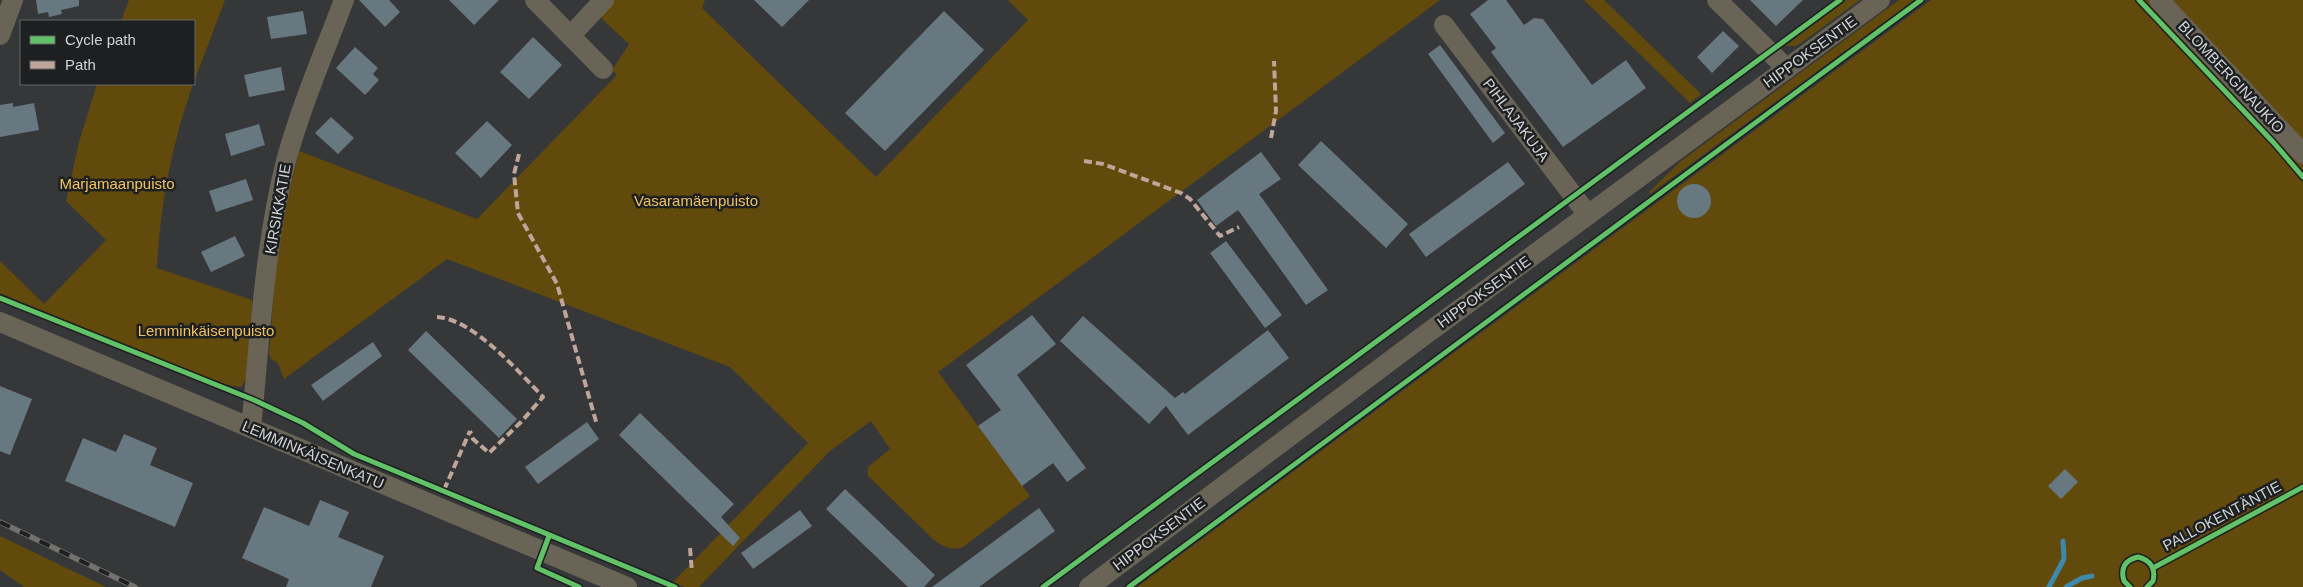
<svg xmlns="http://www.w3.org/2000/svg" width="2303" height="587" font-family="Helvetica,sans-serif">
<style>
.green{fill:#624a0c}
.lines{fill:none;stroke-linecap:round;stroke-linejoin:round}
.stream{stroke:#3e88a9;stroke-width:5}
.building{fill:#687880}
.minor{stroke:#6a6457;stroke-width:20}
.rail-casing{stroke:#73716b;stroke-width:5.5}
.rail{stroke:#1d1f21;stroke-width:4;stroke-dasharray:11;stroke-linecap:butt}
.quiet{stroke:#c0a59a;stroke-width:4;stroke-dasharray:8 4;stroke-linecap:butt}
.cycleway-casing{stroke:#1d1f21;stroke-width:8}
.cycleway{stroke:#61c268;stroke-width:5}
.labels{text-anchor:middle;stroke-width:5;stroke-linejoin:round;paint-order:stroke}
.street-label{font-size:15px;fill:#d0d3d5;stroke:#1d1f21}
.park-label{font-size:15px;fill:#f0c263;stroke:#1d1f21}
</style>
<rect width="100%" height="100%" fill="#353739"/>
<g class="green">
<polygon points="129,0 225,0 194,82 194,21 121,21"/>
<path d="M 610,0 L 705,0 L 702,8 L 876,177 L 1028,20 L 1008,0 L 1440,0 L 938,372 L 1030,496 L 963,547 C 952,551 943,547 934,540 L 868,476 L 868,467 L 890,449 L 871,421 L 830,451 L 699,587 L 685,587 L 672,583 L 808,443 L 730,367 L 447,259 L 284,379 L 278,363 L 271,359 L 269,353 L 278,239 L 299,151 L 477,219 L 617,75 L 612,70 L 629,44 L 604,21 L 600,15 Z"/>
<polygon points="1584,0 1604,0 1701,94 1690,103"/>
<polygon points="1847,0 1860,0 1801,43 1795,46 1785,46"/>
<polygon points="1899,0 1914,0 1650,194 1649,192 1681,161"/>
<polygon points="1931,0 2303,0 2303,587 1137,587"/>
<path d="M 97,84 L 193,84 C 172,144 160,204 157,268 L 252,300 C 251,324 256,369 241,387 L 228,385 L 164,362 L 0,293 L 0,261 L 44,304 L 106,240 L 66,201 L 79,142 Z"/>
<polygon points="0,536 106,587 24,587 0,570"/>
</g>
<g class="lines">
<g class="stream">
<polyline points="2049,587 2064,559 2063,541"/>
<polyline points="2066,587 2082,578 2092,576"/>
</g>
</g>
<g class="building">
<polygon points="36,0 79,0 79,6 61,10 62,14 49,17 48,12 38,14"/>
<polygon points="359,0 389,0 400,12 385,27"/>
<polygon points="449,0 499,0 474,25"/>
<polygon points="754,0 809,0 782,27"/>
<polygon points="1488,0 1506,0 1524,25 1534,18 1543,19 1592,85 1626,60 1646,88 1563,147 1491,52 1496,48 1470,14"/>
<polygon points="1750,0 1803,0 1776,26"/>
<polygon points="303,11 307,34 271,39 267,17"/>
<polygon points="944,11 984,50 885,151 845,113"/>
<polygon points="1723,31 1739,46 1712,73 1697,57"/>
<polygon points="533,37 562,65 529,99 500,72"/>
<polygon points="1440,45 1505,133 1493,143 1428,54"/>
<polygon points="355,47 378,68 373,74 379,80 365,95 336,68"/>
<polygon points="281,67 285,90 249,97 244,75"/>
<polygon points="13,103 13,107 34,103 39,130 0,137 0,105"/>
<polygon points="331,117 354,138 338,154 315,133"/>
<polygon points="487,121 512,145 481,178 455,153"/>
<polygon points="259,124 265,145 231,156 225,134"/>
<polygon points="1321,141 1408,224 1386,248 1298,165"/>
<polygon points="1261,152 1281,179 1259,194 1328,290 1306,305 1238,210 1216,226 1197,200"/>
<polygon points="1508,162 1525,184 1426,257 1409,234"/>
<polygon points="246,179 253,200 216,212 209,191"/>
<circle cx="1694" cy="201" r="17"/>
<polygon points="235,236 245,256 211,272 201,252"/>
<polygon points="1226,241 1282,315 1265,328 1210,253"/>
<polygon points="1032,315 1056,344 1017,375 1086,468 1067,482 1053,463 1022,486 978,426 1001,410 966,365"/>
<polygon points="1083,316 1175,398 1183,392 1185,394 1268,330 1289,358 1188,435 1166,406 1149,424 1060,341"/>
<polygon points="426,331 517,419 499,438 408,350"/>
<polygon points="373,342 382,356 323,401 311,385"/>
<polygon points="0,386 32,399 10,455 0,451"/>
<polygon points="640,413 734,504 721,517 740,538 733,546 619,435"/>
<polygon points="587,422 599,439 538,484 525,467"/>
<polygon points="124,434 157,448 150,465 193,483 175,527 65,481 83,438 116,452"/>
<polygon points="2065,469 2078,482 2061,499 2048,486"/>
<polygon points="845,489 935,575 924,587 908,587 826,509"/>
<polygon points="320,500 349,512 338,537 384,556 371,587 286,587 289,579 242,558 264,507 309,526"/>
<polygon points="1039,508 1055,531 979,587 932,587"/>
<polygon points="800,510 812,526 753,569 741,553"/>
</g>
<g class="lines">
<g class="minor">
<polyline points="535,0 603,69"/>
<polyline points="1717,0 1787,69"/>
<polyline points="2159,0 2303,154"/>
<polyline points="1444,25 1588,215"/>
<polyline points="0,35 13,0"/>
<polyline points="571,35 604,0"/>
<polyline points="0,322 627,587"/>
<path d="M 251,428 C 260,339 264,248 286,161 C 301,106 324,53 344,0"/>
<polyline points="1089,587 1418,340 1880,0"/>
</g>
<defs>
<polyline id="rail" points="0,522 135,587"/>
</defs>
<use href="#rail" class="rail-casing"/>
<use href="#rail" class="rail"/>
<g class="quiet">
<polyline points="1271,138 1276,111 1274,61"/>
<polyline points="519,154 514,174 518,213 557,284 597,425"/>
<polyline points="1084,161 1103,164 1181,193 1190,199 1220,236 1239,227"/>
<path d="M 437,317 C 473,319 518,371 543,397 L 521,422 L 489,453 L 473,439 L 470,431"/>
<polyline points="444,490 470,431"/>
<polyline points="690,548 692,572"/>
</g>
<defs>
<g id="cycleway">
<polyline points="2139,0 2274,143 2303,177"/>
<polyline points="0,298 254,400 303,423 354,454 675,587"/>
<polyline points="549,536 537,568 579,587"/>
<polyline points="2153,568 2303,487"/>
<polyline points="1043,587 1840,0"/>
<polyline points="1129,587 1921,0"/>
<path d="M 2130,587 L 2124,581 C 2120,568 2125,560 2138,557 C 2150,560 2156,568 2153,581 L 2147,587"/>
</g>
</defs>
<use href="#cycleway" class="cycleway-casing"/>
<use href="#cycleway" class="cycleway"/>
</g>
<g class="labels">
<g class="street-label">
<text transform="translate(1810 52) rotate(-36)" y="5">HIPPOKSENTIE</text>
<text transform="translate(2231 77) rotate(47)" y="5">BLOMBERGINAUKIO</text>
<text transform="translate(1516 120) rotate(53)" y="5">PIHLAJAKUJA</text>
<text transform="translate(278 209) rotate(-80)" y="5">KIRSIKKATIE</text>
<text transform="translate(1484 292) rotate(-36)" y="5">HIPPOKSENTIE</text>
<text transform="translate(313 455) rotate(23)" y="5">LEMMINKÄISENKATU</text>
<text transform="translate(2222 516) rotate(-28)" y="5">PALLOKENTÄNTIE</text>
<text transform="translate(1159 534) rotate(-37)" y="5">HIPPOKSENTIE</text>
</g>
<g class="park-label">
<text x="117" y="189">Marjamaanpuisto</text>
<text x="696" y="206">Vasaramäenpuisto</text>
<text x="206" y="336">Lemminkäisenpuisto</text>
</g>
</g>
<rect x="20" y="20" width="175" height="65" fill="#1d1f21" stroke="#656769"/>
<rect x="30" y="36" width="25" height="8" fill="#61c268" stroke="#656769"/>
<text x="65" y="45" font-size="15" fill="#d0d3d5">Cycle path</text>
<rect x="30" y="61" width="25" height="8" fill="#c0a59a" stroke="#656769"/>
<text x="65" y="70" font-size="15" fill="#d0d3d5">Path</text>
</svg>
